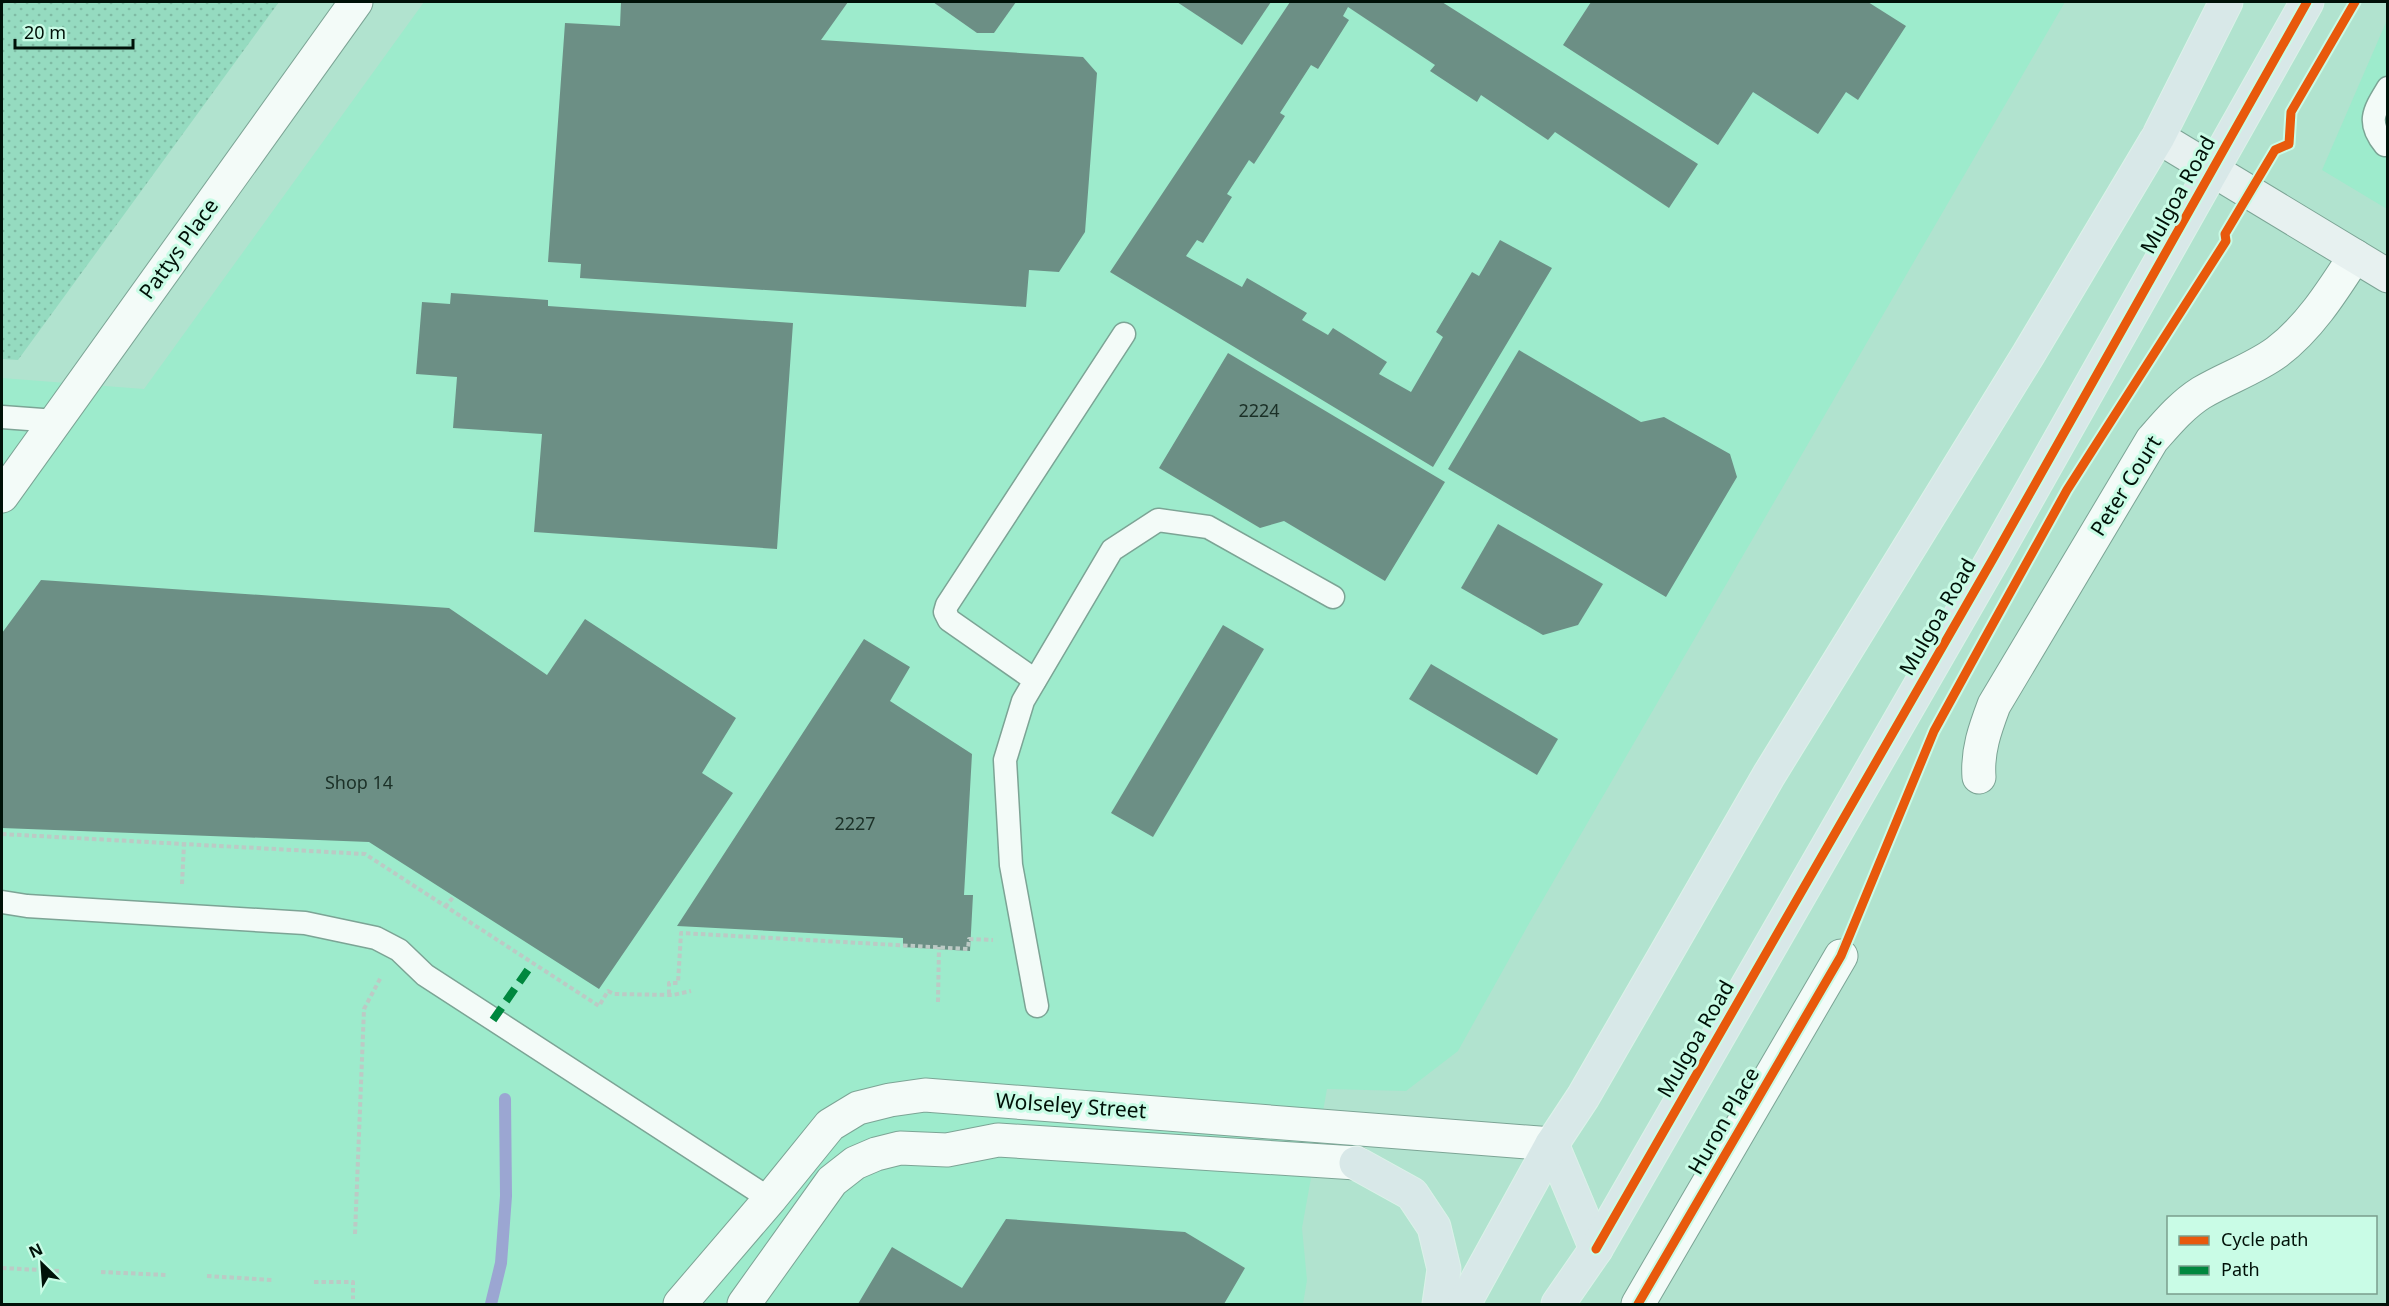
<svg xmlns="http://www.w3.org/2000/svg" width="2389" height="1306" font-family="'Noto Sans',sans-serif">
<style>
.built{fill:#9debcc}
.grass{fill:url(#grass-dots)}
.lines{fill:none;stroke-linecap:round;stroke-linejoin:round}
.stream{stroke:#9ba6d2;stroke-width:12}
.building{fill:#6c8f85}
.lane-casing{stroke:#7ca495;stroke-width:25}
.street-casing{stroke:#7ca495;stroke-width:35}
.secondary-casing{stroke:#7ca495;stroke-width:35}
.primary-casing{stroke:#dcf2e9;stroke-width:35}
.path{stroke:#bccac5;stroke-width:4;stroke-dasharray:4.5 3;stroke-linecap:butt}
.lane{stroke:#f3fbf8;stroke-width:22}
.street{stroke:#f3fbf8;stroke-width:33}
.secondary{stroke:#e7f1f0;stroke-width:33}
.primary{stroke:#d8e8e8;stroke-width:33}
.quiet{stroke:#00873e;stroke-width:8;stroke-dasharray:15 8;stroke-linecap:butt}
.cycleway-casing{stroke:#c9fce6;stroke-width:13}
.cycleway{stroke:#e8590c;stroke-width:9}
.labels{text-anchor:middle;stroke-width:6;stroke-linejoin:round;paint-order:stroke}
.number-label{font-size:18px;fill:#1b3027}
.street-label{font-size:21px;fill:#001108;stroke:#c9fce6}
</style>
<defs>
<pattern id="grass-dots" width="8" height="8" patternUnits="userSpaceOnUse" patternTransform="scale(1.5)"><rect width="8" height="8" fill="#95dbc0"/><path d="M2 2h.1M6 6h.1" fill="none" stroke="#7fbba4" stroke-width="1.8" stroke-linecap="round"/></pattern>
</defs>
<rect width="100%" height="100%" fill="#b1e3cf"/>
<g class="built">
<polygon points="424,2 2065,2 1531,920 1458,1051 1406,1091 1327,1089 1302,1228 1307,1280 1303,1304 2,1304 2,378 144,389"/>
<polygon points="2387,20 2387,209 2322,170"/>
</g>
<polygon class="grass" points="2,2 279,2 18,360 2,359"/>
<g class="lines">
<polyline class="stream" points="491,1304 501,1263 506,1196 505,1099"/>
</g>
<g class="building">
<polygon points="621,2 848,2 821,40 1083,57 1097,73 1085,232 1059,272 1029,270 1026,307 580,278 581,264 548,262 565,23 620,26"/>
<polygon points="933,2 1016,2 994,33 977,33"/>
<polygon points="1177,2 1271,2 1242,45"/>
<polygon points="1290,2 1442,2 1698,164 1669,208 1555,132 1548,140 1481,95 1477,102 1430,71 1435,65 1348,7 1343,16 1349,20 1318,69 1311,65 1280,113 1285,116 1254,164 1249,160 1227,194 1232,197 1203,243 1197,240 1186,256 1242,287 1247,278 1307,313 1302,320 1328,335 1333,328 1387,362 1379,374 1411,392 1443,337 1436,332 1472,272 1479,276 1500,240 1552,268 1433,467 1110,272"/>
<polygon points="1591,2 1868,2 1906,26 1858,100 1846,92 1818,134 1753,92 1718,145 1563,45"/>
<polygon points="451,293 548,300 548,306 793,323 777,549 534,532 542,434 453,428 457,377 416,374 422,302 450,304"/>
<polygon points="1519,350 1641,422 1664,417 1730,454 1737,477 1666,597 1448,469"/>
<polygon points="1228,353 1445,482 1385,581 1284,521 1260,528 1159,468"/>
<polygon points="1498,524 1603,584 1578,625 1543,635 1461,588"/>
<polygon points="41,580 449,608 547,675 585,619 736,718 702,773 733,793 599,989 369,842 2,828 2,633"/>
<polygon points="1223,625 1264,649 1153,837 1111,813"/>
<polygon points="864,639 910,667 890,701 972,754 964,895 973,895 970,951 903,947 903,938 677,926"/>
<polygon points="1431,664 1558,739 1537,775 1409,699"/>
<polygon points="1006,1219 1185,1232 1245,1268 1224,1304 858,1304 892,1247 962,1288"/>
</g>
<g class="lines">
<defs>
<g id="lane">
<path d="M 2385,145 C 2366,122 2374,111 2388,88"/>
<polyline points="2,417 56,421"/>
<polyline points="1035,680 949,620 945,612 947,605 1124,334"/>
<polyline points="2,902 27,906 305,923 376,938 399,950 425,975 770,1199"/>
<polyline points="1037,1006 1011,865 1005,760 1023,701 1112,550 1158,520 1208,527 1333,597"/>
</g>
<g id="street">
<polyline points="2,496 356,2"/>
<path d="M 1979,777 C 1977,751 1985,729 1994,705 L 2152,440 C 2167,423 2182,405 2201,393 C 2226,378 2254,369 2277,352 C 2310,327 2333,290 2355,256"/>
<polyline points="680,1304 770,1199 830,1125 858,1108 890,1100 925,1095 1552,1144"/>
<polyline points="744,1304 832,1181 855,1163 876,1154 900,1148 947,1150 998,1140 1356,1163"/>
<polyline points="1638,1304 1841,956"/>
</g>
<polyline id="secondary" points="2158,137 2388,276"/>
<g id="primary">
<polyline points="1552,1144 1596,1249"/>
<polyline points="1356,1163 1412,1194 1434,1227 1444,1269 1439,1304"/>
<polyline points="1464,1304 1552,1144 1583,1097 1769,775 2028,355 2158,137 2226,2"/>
<polyline points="1558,1304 1596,1249 1994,557 2307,2"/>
</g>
</defs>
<use href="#lane" class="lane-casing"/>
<use href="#street" class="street-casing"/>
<use href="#secondary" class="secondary-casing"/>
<use href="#primary" class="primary-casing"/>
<g class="path">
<polyline points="2,834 365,854 599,1006 608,991 614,994 673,995 691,991"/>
<polyline points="182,884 184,844"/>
<polyline points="445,907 454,896"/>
<polyline points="669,994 669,983 678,983 681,933 968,949 969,939 993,940"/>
<polyline points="938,1002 939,947"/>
<polyline points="355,1234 364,1009 381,977"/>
<polyline points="2,1268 60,1271"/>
<polyline points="101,1272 167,1275"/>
<polyline points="207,1276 273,1280"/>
<polyline points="314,1282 353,1282 353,1299"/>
</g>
<use href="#lane" class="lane"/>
<use href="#street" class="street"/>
<use href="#secondary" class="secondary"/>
<use href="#primary" class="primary"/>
<polyline class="quiet" points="493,1020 532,964"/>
<defs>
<g id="cycleway">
<polyline points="1596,1249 1994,557 2307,2"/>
<polyline points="1638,1304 1841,956 1934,731 1985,638 2067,490 2226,241 2225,234 2275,150 2289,144 2291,112 2355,2"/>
</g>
</defs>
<use href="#cycleway" class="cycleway-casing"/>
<use href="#cycleway" class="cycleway"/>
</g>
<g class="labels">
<g class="number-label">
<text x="1259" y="417">2224</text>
<text x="359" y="789">Shop 14</text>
<text x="855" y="830">2227</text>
</g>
<g class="street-label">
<text transform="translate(2178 195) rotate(-61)" y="7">Mulgoa Road</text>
<text transform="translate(179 249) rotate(-54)" y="7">Pattys Place</text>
<text transform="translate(2126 486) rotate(-58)" y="7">Peter Court</text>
<text transform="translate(1938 617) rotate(-60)" y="7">Mulgoa Road</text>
<text transform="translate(1696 1039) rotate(-60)" y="7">Mulgoa Road</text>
<text transform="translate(1071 1106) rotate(4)" y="7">Wolseley Street</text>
<text transform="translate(1724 1121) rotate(-60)" y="7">Huron Place</text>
</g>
</g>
<rect width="2389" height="1306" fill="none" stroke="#001108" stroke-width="6"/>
<rect x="2167" y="1216" width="210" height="78" fill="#c9fce6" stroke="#799e8d" stroke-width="1.5"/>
<rect x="2179" y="1236" width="30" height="9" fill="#e8590c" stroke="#799e8d" stroke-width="1.5"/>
<text x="2221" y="1246" font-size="18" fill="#001108">Cycle path</text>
<rect x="2179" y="1266" width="30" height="9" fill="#00873e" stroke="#799e8d" stroke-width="1.5"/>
<text x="2221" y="1276" font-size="18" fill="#001108">Path</text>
<g transform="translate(42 1264) rotate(335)" stroke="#c9fce6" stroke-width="4.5" paint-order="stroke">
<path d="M0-4.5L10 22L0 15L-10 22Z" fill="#001108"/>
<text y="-9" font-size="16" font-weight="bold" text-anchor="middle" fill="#001108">N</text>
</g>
<path d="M15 39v9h118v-9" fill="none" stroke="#001108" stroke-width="3"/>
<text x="24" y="39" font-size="18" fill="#001108" stroke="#c9fce6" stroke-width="4.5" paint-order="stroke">20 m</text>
</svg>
